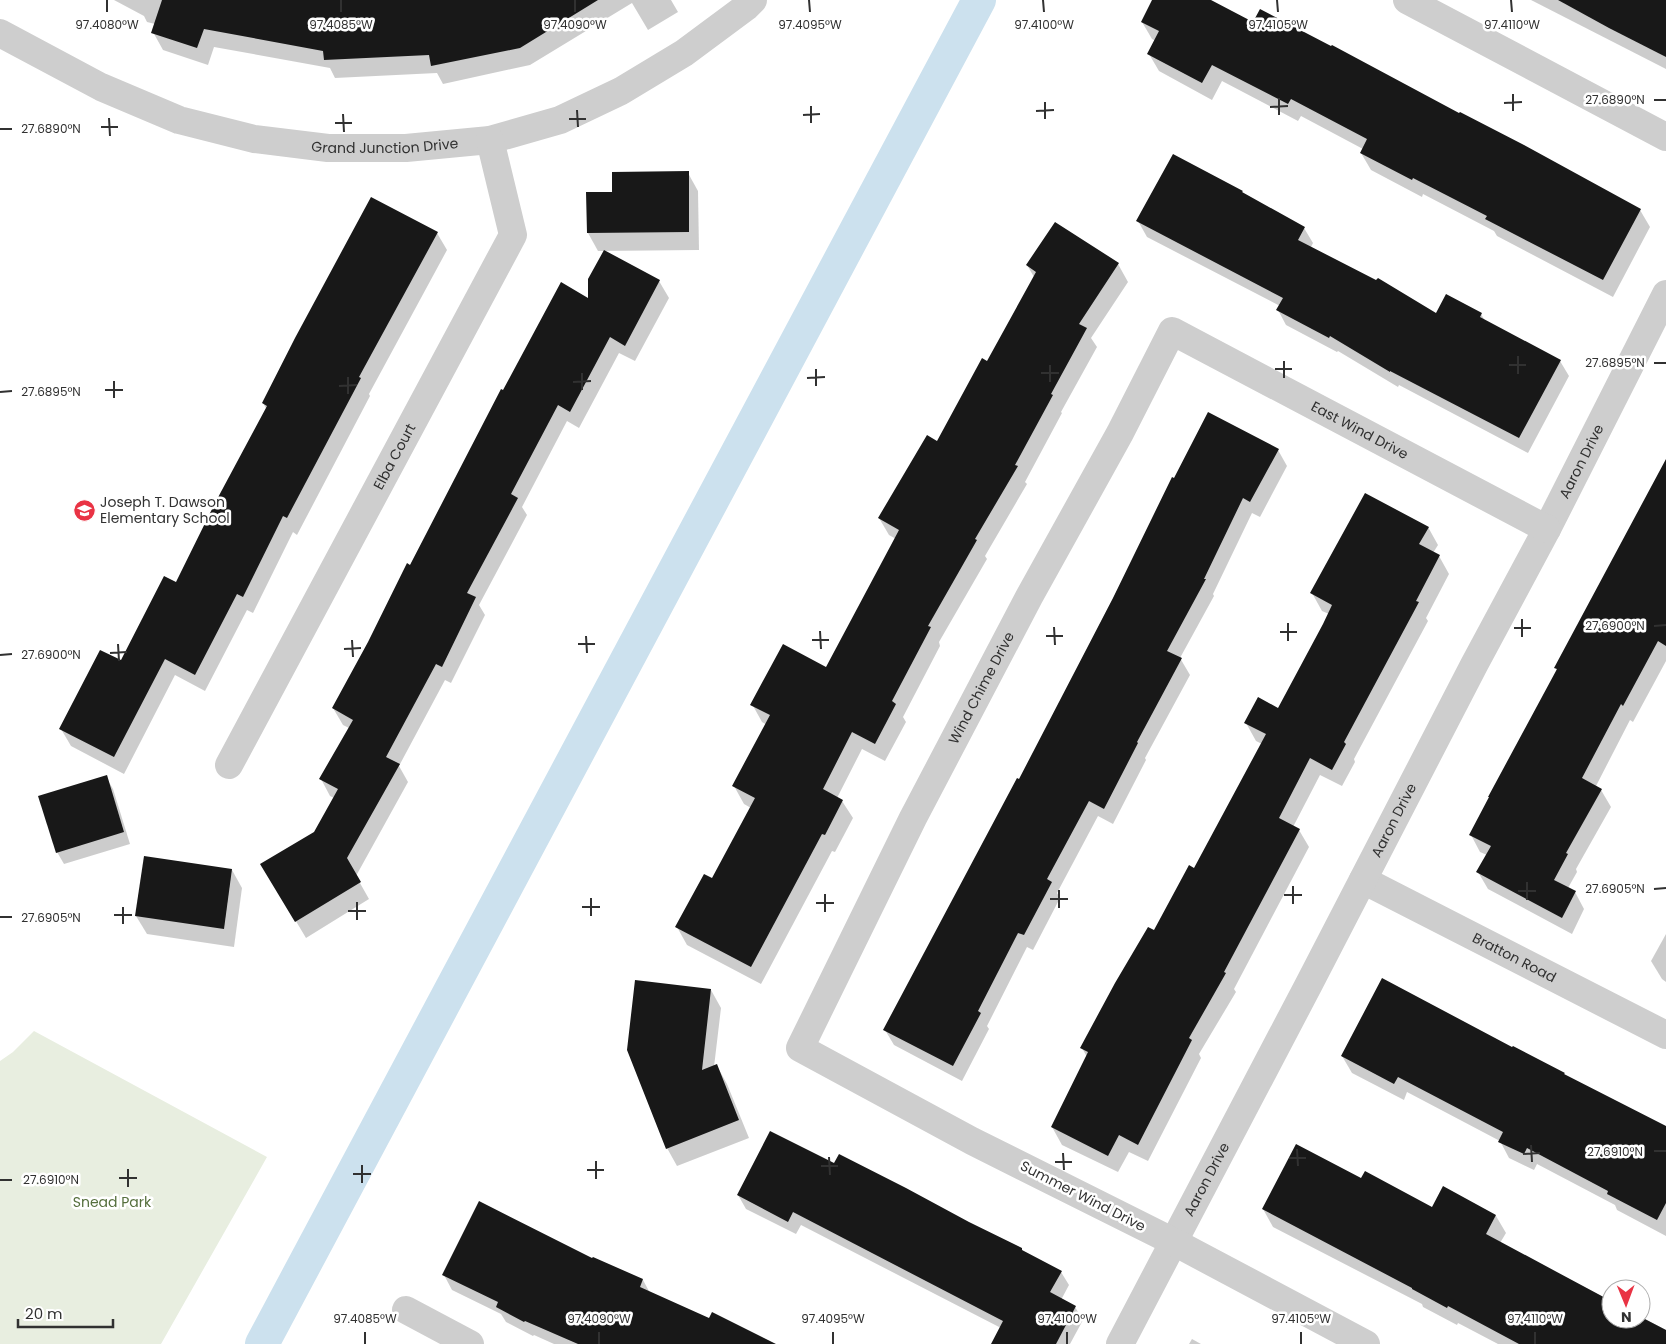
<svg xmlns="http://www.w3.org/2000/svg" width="1666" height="1344" font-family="Poppins,sans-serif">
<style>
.green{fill:#e8eee0}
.shadow{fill:#0003}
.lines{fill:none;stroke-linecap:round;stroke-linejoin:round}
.canal{stroke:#cce1ee;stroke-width:34}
.building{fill:#181818}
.minor{stroke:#cecece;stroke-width:28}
.ticks{fill:none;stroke:#313131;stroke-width:2}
.labels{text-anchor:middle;stroke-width:5;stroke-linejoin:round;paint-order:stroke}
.street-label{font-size:14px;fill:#313131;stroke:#fff}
.poi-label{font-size:14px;fill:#313131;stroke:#fff;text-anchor:start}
.park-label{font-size:14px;fill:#556f3d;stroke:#fff}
.ticks-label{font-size:12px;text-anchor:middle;fill:#313131;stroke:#fff;stroke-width:5;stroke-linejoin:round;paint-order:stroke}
</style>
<rect width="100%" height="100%" fill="#fff"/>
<polygon class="green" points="34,1031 267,1157 161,1344 0,1344 0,1061 13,1052"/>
<g class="shadow">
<polygon points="114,0 671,0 678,12 648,30 632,3 530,65 443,84 437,73 335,78 330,68 214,47 208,65 163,50 153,32 155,24 147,22 144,16"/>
<polygon points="1154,0 1209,0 1254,24 1640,210 1650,227 1613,297 1497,236 1494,231 1423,194 1422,197 1371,170 1361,153 1363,149 1301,116 1298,121 1222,81 1212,100 1159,71 1149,54 1156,41 1152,39 1142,22"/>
<polygon points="1531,0 1666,0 1666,69"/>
<polygon points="688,173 698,191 699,250 598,251 588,233 613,194"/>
<polygon points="1242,192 1244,195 1304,228 1313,243 1311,247 1437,315 1481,314 1485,321 1560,361 1569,376 1528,453 1399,385 1398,387 1338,351 1337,352 1286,325 1278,310 1280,306 1147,237 1138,221"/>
<polygon points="437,233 447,250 369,394 370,396 297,535 293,532 253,613 247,610 205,691 175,675 124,774 71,746 61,729 121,662 176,584 267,410 263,403"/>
<polygon points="1118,264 1128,282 1091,338 1097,347 1061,412 1062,413 1025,482 1027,484 985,556 987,559 939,642 940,646 903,717 906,722 885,761 862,749 837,798 842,801 853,818 835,852 832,851 761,984 687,945 677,927 713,880 751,808 744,804 734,786 767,725 762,722 752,704 827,668 896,539 889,535 879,518 938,443 988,362 1034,277 1027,265"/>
<polygon points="659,281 669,298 635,361 619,353 579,428 567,421 522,507 527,515 479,605 485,615 451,683 445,680 399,766 408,782 356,876 369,899 306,938 272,881 315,833 334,798 330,796 321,779 349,728 343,725 333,708 504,391 589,300"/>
<polygon points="1278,450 1287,466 1260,517 1252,513 1213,594 1214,596 1180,658 1190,675 1145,758 1146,760 1113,824 1098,816 1057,893 1060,898 1033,950 1027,947 987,1026 989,1029 962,1081 894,1045 885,1030 1019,781 1174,480"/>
<polygon points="1666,461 1666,661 1633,722 1630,720 1596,786 1601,790 1611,807 1576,869 1577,872 1568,888 1575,892 1584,909 1572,934 1488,889 1478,872 1487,855 1480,852 1471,835 1557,671 1556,668"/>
<polygon points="1428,527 1438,545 1433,553 1439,556 1449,574 1426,618 1428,621 1354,759 1355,762 1342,786 1320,775 1293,827 1299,830 1309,847 1234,989 1236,992 1199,1054 1201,1058 1148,1161 1129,1152 1118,1172 1062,1145 1052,1127 1087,1057 1082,1048 1195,870 1262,744 1256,741 1246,723 1279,710 1329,614 1322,611 1312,593"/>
<polygon points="106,777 113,789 130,844 64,864 57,852"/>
<polygon points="232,870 242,888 234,947 147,934 136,916"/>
<polygon points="1666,934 1666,982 1662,979 1651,961"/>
<polygon points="711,990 721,1008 714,1067 717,1066 727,1084 749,1138 677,1166 667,1148"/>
<polygon points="1513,1049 1564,1074 1566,1076 1666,1128 1666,1236 1617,1210 1615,1205 1537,1164 1534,1170 1509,1158 1500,1141 1407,1092 1404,1100 1352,1073 1342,1056"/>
<polygon points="835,1165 968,1223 1022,1249 1023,1252 1061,1272 1069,1285 1061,1300 1075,1307 1083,1320 1070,1344 992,1344 1001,1328 801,1225 796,1234 746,1209 738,1195"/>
<polygon points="1361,1180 1433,1208 1496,1216 1506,1233 1500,1243 1611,1301 1611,1319 1641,1319 1641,1317 1666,1330 1666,1344 1498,1344 1458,1323 1457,1325 1423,1307 1422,1304 1273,1227 1263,1209"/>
<polygon points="593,1260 643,1280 650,1293 710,1319 775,1344 554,1344 534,1335 533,1336 506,1322 501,1314 452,1290 444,1275"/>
<polygon points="1192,1339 1201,1344 1189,1344"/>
</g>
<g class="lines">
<polyline class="canal" points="262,1344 979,0"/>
</g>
<g class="building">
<polygon points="162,0 598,0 520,48 431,66 429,55 324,60 323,51 204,29 197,48 151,33"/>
<polygon points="1152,0 1211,0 1253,22 1260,9 1331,46 1332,45 1459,113 1460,112 1524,145 1641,209 1603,280 1485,219 1487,216 1413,178 1412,180 1360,153 1367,139 1291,99 1288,104 1212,65 1202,83 1147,54 1159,31 1141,22"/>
<polygon points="1558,0 1666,0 1666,57 1609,28"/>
<polygon points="1173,154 1243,191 1242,192 1305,227 1298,240 1376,280 1378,278 1436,313 1446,294 1482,313 1480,317 1561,360 1519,438 1390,371 1390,372 1330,336 1329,338 1276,310 1283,298 1136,221"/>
<polygon points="689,171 689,232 587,233 586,192 612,192 612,172"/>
<polygon points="371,197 438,232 359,377 361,378 287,518 283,516 243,597 237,594 195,675 165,659 114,757 59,729 100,650 121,660 164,576 176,582 215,503 267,406 262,403 295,338"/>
<polygon points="1055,222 1119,263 1079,324 1087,328 1051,394 1053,395 1015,465 1018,466 975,539 977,540 928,626 931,627 892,701 896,704 875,744 852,732 823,789 843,800 825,835 822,834 751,967 675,927 704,874 712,878 755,798 732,786 770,715 750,705 783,644 826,667 899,530 878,518 927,435 937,441 982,358 987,361 1036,272 1026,265"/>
<polygon points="604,250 660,280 625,346 610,337 570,412 558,405 511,494 518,498 467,593 476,597 442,667 436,664 386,757 400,764 347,858 361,882 295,922 260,864 314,832 338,789 319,779 353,720 332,708 368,642 407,563 410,565 501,389 503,390 561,282 588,298 588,279"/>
<polygon points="1208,412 1279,449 1250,502 1243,498 1204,579 1206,579 1167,651 1182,658 1137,742 1138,743 1104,809 1089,801 1047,879 1052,882 1024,935 1018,933 978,1011 981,1013 953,1066 883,1030 1017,778 1019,779 1113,598 1172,477 1174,478"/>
<polygon points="1666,459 1666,646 1658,641 1623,706 1621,704 1582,778 1602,789 1566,853 1568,854 1554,880 1576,891 1562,918 1476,872 1491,846 1469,835 1489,797 1488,797 1557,669 1554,668"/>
<polygon points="1365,493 1429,527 1419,544 1440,555 1416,601 1419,602 1344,742 1346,744 1332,770 1310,758 1279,818 1300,829 1224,972 1226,973 1189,1038 1192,1040 1138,1145 1119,1135 1108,1156 1051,1127 1088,1052 1080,1048 1115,983 1148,927 1154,930 1189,865 1194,868 1266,734 1244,723 1258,697 1278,708 1323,624 1332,605 1310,593"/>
<polygon points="107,775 124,832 56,853 38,796"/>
<polygon points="144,856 232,869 224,929 135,916"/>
<polygon points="1382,978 1512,1047 1513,1046 1565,1073 1564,1074 1666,1126 1666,1203 1657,1220 1607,1194 1608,1191 1527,1148 1524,1154 1498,1142 1503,1132 1398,1077 1394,1084 1341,1056"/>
<polygon points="635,980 711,989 702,1070 717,1064 739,1120 666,1149 627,1050"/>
<polygon points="770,1131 834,1163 839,1154 906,1188 969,1222 1022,1248 1022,1250 1062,1271 1050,1292 1076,1306 1056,1344 991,1344 1003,1321 793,1212 788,1222 737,1195"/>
<polygon points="1296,1144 1361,1178 1365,1171 1432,1207 1443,1186 1496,1215 1486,1234 1611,1301 1611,1319 1641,1319 1641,1317 1666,1330 1666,1344 1519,1344 1448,1306 1447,1308 1412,1289 1412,1288 1262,1209"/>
<polygon points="479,1201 592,1258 593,1257 643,1279 640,1287 709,1318 712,1312 776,1344 578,1344 525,1321 524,1322 496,1307 498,1302 442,1275"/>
</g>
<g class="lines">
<g class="minor">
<polyline points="1407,0 1666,137"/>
<path id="s1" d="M 0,33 L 101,87 L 179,120 L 254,139 L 328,148 L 406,148 L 490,140 L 560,120 L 621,91 L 684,53 L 746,7 L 753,0"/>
<path id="s2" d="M 229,765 L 513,235 L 490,140"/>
<path id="s3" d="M 1363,880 L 1666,1035"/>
<polyline points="406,1310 470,1344"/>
<path id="s4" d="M 1120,1344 L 1309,984 L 1474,665 L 1547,529 L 1666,294"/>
<path id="s5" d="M 1366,1344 L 1174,1242 L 972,1141 L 800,1048 L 913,818 L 1029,597 L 1120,433 L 1172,331 L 1547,529"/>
</g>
</g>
<path class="ticks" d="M 107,0 L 107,12M 341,0 L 341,12M 575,0 L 575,12M 809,0 L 810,12M 1043,0 L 1044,12M 1277,0 L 1278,12M 1511,0 L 1512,12M 1513,94 L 1513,111M 1279,98 L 1279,115M 1654,100 L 1666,100M 1045,102 L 1045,119M 1504,103 L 1522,102M 811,106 L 811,123M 1270,107 L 1288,106M 577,110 L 578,127M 1036,111 L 1054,110M 343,114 L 344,132M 803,115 L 820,114M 109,118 L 110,136M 569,119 L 586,119M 335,123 L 352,123M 101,127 L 118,127M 0,129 L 12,129M 1518,356 L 1518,374M 1284,361 L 1284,378M 1654,363 L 1666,363M 1050,365 L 1050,382M 1509,365 L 1526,365M 816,369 L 816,386M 1275,369 L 1292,369M 582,373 L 582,390M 1041,373 L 1059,373M 348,377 L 348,394M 807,378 L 825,377M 114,381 L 114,398M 573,382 L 591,381M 339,386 L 357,385M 105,390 L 123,390M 0,392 L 12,391M 1522,619 L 1522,637M 1288,623 L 1288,641M 1654,626 L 1666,625M 1054,627 L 1055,645M 1514,628 L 1531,628M 820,631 L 821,649M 1280,632 L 1297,632M 586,636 L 587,653M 1046,636 L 1063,636M 352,640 L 353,657M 812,640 L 829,640M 118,644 L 119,661M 578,644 L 595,644M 344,649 L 361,648M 110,653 L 127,652M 0,655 L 12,654M 1527,882 L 1527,900M 1293,886 L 1293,904M 1654,889 L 1666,888M 1059,890 L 1059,908M 1518,891 L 1536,891M 825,894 L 825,912M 1284,895 L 1302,895M 591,898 L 591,916M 1050,899 L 1068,899M 357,902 L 357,920M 816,903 L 834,903M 123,907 L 123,924M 582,907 L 600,907M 348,911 L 366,911M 114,915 L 132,915M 0,917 L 12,917M 1531,1145 L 1532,1162M 1297,1149 L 1298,1166M 1654,1151 L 1666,1151M 1063,1153 L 1064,1170M 1523,1154 L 1540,1153M 829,1157 L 830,1175M 1289,1158 L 1306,1158M 596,1161 L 596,1179M 1055,1162 L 1072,1162M 362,1165 L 362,1183M 821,1166 L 838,1166M 128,1169 L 128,1187M 587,1170 L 604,1170M 353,1174 L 371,1174M 119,1178 L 137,1178M 0,1180 L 12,1180M 365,1332 L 365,1344M 599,1332 L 599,1344M 833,1332 L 833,1344M 1067,1332 L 1067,1344M 1301,1332 L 1301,1344M 1535,1332 L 1535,1344"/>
<defs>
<symbol id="school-disc" viewBox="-11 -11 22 22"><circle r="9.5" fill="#e93344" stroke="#fff"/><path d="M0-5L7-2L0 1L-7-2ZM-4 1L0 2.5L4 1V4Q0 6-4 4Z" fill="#fff"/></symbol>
</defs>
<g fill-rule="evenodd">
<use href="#school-disc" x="72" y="498" width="25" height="25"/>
</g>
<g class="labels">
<g class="street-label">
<text dy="5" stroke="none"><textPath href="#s1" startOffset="408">Grand Junction Drive</textPath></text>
<text dy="5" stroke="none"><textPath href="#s5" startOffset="1659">East Wind Drive</textPath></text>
<text dy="5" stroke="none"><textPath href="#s2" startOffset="350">Elba Court</textPath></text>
<text dy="5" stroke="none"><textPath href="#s4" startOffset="996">Aaron Drive</textPath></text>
<text dy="5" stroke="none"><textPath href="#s5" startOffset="1042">Wind Chime Drive</textPath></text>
<text dy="5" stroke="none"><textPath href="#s4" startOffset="591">Aaron Drive</textPath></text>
<text dy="5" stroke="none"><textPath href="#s3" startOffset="170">Bratton Road</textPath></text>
<text dy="5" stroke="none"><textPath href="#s4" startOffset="186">Aaron Drive</textPath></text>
<text transform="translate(1083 1196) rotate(27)" y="5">Summer Wind Drive</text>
</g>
<g class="poi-label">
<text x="100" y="507">Joseph T. Dawson<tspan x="100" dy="16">Elementary School</tspan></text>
</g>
<g class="park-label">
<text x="112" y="1207">Snead Park</text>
</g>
</g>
<g class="ticks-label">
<text x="107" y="29">97.4080°W</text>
<text x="341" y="29">97.4085°W</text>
<text x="575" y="29">97.4090°W</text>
<text x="810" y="29">97.4095°W</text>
<text x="1044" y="29">97.4100°W</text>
<text x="1278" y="29">97.4105°W</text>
<text x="1512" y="29">97.4110°W</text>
<text x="1615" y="104">27.6890°N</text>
<text x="51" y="133">27.6890°N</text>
<text x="1615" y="367">27.6895°N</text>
<text x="51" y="396">27.6895°N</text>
<text x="1615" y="630">27.6900°N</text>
<text x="51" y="659">27.6900°N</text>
<text x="1615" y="893">27.6905°N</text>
<text x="51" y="922">27.6905°N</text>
<text x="1615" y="1156">27.6910°N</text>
<text x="51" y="1184">27.6910°N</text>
<text x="365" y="1323">97.4085°W</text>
<text x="599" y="1323">97.4090°W</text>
<text x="833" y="1323">97.4095°W</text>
<text x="1067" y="1323">97.4100°W</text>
<text x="1301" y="1323">97.4105°W</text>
<text x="1535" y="1323">97.4110°W</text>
</g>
<g transform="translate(1626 1304) rotate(179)"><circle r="24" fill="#ffffff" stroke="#adadad"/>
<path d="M0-4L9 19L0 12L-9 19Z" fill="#e93344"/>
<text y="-8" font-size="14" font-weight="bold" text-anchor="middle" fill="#313131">N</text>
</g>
<path d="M18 1319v8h95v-8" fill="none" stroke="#313131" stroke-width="2.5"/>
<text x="25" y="1319" font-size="15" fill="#313131" stroke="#ffffff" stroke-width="4" paint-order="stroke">20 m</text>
</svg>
